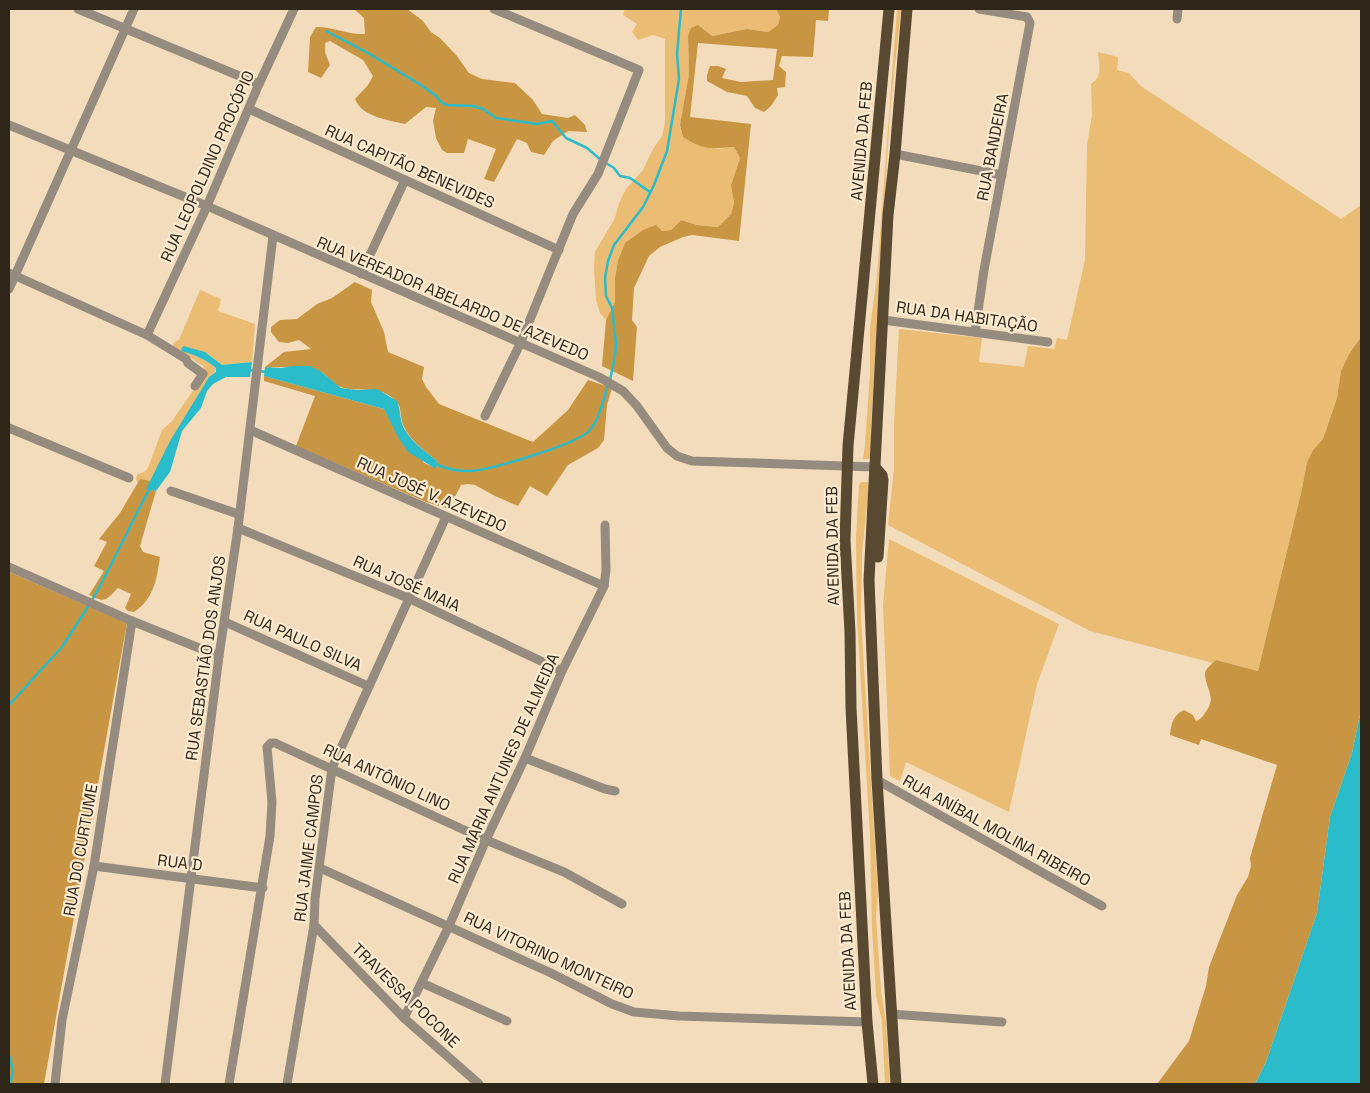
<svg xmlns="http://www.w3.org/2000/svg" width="1370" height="1093" font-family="'Space Grotesk',sans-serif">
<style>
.green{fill:#eabc74}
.forest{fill:#c89643}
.water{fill:#2abcca}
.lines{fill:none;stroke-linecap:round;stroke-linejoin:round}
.stream{stroke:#2abcca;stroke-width:2.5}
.minor{stroke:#958c7f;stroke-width:9}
.major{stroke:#594931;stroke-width:11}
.labels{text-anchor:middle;stroke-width:4.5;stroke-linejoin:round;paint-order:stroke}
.street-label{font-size:16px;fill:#2e2619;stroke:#fbeacf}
</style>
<rect width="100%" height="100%" fill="#f2dcbb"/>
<g class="green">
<polygon points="625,9 776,9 780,17 778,25 768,32 747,29 712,36 688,36 689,74 680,126 683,137 717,149 734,147 740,158 731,185 734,203 731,214 718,227 697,225 681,220 671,230 662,231 618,261 615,278 615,302 606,320 600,313 596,300 594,269 595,252 615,218 619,203 626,189 643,170 653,149 662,136 665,122 665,39 653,35 638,40 632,32 637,24 623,15"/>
<polygon points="897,9 901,9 890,113 871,428 871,455 869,459 863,459 865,445 870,372 870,328 877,276"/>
<path d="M 1098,52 L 1118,57 L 1117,70 L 1129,73 L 1141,86 L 1341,219 L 1361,205 L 1361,337 L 1349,354 L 1341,371 L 1337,398 L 1323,439 L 1313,450 L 1307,462 L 1301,493 L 1258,671 L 1216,660 L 1213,663 L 1090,631 L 888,525 L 894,469 L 894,424 L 899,329 L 982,338 L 979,362 L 1024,367 L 1028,346 L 1054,349 L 1057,338 L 1067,340 L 1085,260 L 1087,145 L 1092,115 L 1091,84 C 1103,77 1099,65 1098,52 Z"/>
<path d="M 200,290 L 221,299 L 218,311 L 255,324 L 252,362 L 222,365 L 205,352 L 181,351 C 195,355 205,359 216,368 L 215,372 L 209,377 L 151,481 L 140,479 L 137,483 L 136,477 L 138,474 L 144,472 L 148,468 L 162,430 L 172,421 L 195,388 L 205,380 L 206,374 L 203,366 L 173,346 L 174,342 L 179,340 Z"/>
<polygon points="861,482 868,482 869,487 862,553 861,618 878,895 876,916 881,990 886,1023 890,1084 885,1084 882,1021 876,996 872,927 870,835 857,618 856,537 859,485"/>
<polygon points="889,539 1059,624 1037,684 1009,812 906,762 900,781 890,776 883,605"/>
</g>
<g class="forest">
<path d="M 354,9 L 407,9 L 422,20 L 431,32 L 440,38 L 457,56 L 469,73 L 482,79 L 515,83 L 533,100 L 542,114 L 568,118 L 575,115 L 585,125 L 587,132 L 568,131 L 553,141 L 544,155 L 531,152 L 527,143 L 517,139 L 494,182 L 484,179 L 496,149 L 468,139 L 464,153 L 447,153 L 442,150 L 436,138 L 433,121 L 436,108 L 426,107 L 405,124 C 388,120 362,117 355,99 L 368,85 L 373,76 L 363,60 L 330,41 L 325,43 L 325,52 L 330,65 L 321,78 L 308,72 L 310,37 L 316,27 C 334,27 348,35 365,34 L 364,18 Z"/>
<path d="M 776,9 L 829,9 L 828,21 L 816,20 L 813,57 L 782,56 L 779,66 L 786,72 L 785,87 L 777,88 L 778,95 L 771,106 L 764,112 L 755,108 L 747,96 L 727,92 L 707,81 L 707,75 L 710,66 L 718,66 L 726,69 L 722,78 L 741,82 L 773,80 L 777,49 L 698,43 L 690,117 L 751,124 L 739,241 L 692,235 L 683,237 L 660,247 L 649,256 L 634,288 L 632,320 L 637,327 L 633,381 L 602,366 L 606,320 L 615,302 L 615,278 L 618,261 L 625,243 L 643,230 L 656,225 L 662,231 L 671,230 L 681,220 L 697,225 L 718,227 L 731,214 L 734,203 L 731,185 L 740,158 L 734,147 C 710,149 704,150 683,137 L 680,125 L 689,74 L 688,36 L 691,28 L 698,25 L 712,36 L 747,29 L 768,32 L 778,25 L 780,17 Z"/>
<path d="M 355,282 L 372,290 L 371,302 L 384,332 L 388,352 L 424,367 L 422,379 L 426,387 L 439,404 L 533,442 L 568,410 L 588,380 L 612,388 L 607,405 L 604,440 L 598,448 L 568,465 L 547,496 L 530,486 L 518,506 L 495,496 L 475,485 L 468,484 L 461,485 L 449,509 L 426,502 L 296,446 L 315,396 L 264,381 L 264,376 L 384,409 L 424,463 L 436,468 L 437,461 C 424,450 410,441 403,425 C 400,417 402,405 395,400 C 379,385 363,392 344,388 C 333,386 328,375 319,371 C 301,365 283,368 265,367 L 284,352 L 311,349 L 299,340 L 288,343 L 279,342 L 271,332 L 271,327 L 280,320 L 297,319 L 317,304 L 332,298 Z"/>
<path d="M 1361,337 L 1361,710 L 1352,753 L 1330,817 L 1317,913 L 1266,1062 L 1255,1084 L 1157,1084 L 1189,1041 L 1206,986 L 1209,967 L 1237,895 L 1248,877 L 1251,866 L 1250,858 L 1277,765 L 1201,739 L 1199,745 L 1170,735 C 1171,724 1173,715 1184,710 L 1193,715 L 1196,721 C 1201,719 1202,717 1205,713 C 1218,697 1205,689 1205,673 C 1206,668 1212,664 1216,660 L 1258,671 L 1301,493 L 1307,462 L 1313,450 L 1323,439 L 1337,398 L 1341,371 L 1349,354 Z"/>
<path d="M 140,479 L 151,481 L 147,489 L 156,491 L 140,546 L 143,552 L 160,557 C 157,578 154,599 134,612 L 128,611 L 125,608 L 131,594 L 118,588 C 105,601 106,603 89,595 L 104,571 L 94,566 L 107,542 L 99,539 L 120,513 Z"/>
<polygon points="9,572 127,623 44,1084 9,1084"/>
</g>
<g class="water">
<path d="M 183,346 L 205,352 L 222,365 L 252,362 L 250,377 L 226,377 L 213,384 L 207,391 L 201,408 L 182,431 L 170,472 L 156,491 L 146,489 L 170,441 L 209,377 L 216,372 L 216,368 C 205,359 195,355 181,351 Z"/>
<path d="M 293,366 L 310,366 L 320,371 L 341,388 L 357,390 L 377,389 L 397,401 C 400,408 400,416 402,424 C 408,440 424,450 437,461 L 436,469 L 408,452 L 398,437 L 384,409 L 264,376 L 265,367 L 281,368 Z"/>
<polygon points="1361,710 1361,1084 1255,1084 1266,1062 1317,913 1330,817 1352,753"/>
</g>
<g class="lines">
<g class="stream">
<polyline points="326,31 368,53 421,85 436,96 442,103 448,105 473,106 483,109 496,118 537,124 552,121 566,138 587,148 601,160 614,168 620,176 630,178 650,192"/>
<polyline points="248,370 267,372"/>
<polyline points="610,380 615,356 616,343 612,308 606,296 605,278 608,261 614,245 643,207 654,185 667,151 679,79 677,54 681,9"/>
<path d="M 433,463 C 444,468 455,471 466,471 C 486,472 577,444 589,431 C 600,419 603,400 608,385"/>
<path d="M 92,600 C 113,564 130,525 150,488"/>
<polyline points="9,705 62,647 89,605"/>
<polyline points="9,1055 13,1071 10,1084"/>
</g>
<g class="minor">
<polyline points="78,9 259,84"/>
<polyline points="1177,19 1178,9"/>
<polyline points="249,109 559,250"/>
<polyline points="9,125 207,206 599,377 623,391 637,406 667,448 677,456 692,461 875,467"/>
<polyline points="895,154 1002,175"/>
<polyline points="9,273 147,335 186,359 188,363 203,374 195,386"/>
<polyline points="361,274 405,180"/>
<polyline points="9,289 134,9"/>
<polyline points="883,320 1048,342"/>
<polyline points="975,332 984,270 1030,23 1027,17 979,9"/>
<polyline points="147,335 207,206 259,84 294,9"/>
<polyline points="485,416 520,344 573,214 598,174 639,70 494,9"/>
<polyline points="9,428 129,478"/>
<polyline points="250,430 604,586"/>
<polyline points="171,491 238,514"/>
<polyline points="238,528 408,598 562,671"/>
<polyline points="9,567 132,621 219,656"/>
<polyline points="225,622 368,686"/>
<polyline points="525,758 605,789 615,791"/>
<polyline points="877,780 1102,906"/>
<polyline points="94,866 263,888"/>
<polyline points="320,868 551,973 612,1004 634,1012 679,1016 867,1022"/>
<polyline points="314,925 404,1018 479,1084"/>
<polyline points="422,983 507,1021"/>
<polyline points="891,1014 1002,1022"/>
<polyline points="404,1018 449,926 486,840 525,758 562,671 604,586 606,570 605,525"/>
<polyline points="55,1084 62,1020 94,866 132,621"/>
<polyline points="165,1084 219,656 238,528 273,236"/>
<polyline points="229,1084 270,836 272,802 267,747 271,743 275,743 486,840 564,872 622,904"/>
<polyline points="287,1084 314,925 315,899 332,768 446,517"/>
</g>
<g class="major">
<polyline points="875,467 882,475 883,480 878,557"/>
<polyline points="873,1084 867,1022 851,708 850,632 845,540 848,446 889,9"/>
<polyline points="896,1084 877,780 869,580 888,215 895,154 907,9"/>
</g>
</g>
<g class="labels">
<g class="street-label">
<text transform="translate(861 141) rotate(-85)" y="6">AVENIDA DA FEB</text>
<text transform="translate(992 147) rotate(-79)" y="6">RUA BANDEIRA</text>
<text transform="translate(207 166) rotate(-66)" y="6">RUA LEOPOLDINO PROCÓPIO</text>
<text transform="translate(410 166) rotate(24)" y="6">RUA CAPITÃO BENEVIDES</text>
<text transform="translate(453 298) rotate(23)" y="6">RUA VEREADOR ABELARDO DE AZEVEDO</text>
<text transform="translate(967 316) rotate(8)" y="6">RUA DA HABITAÇÃO</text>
<text transform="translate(432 494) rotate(24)" y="6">RUA JOSÉ V. AZEVEDO</text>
<text transform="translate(832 546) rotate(-91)" y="6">AVENIDA DA FEB</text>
<text transform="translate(407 583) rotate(24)" y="6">RUA JOSÉ MAIA</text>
<text transform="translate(303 640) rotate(24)" y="6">RUA PAULO SILVA</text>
<text transform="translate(205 658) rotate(-82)" y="6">RUA SEBASTIÃO DOS ANJOS</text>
<text transform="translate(503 768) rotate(-66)" y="6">RUA MARIA ANTUNES DE ALMEIDA</text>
<text transform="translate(387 777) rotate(25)" y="6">RUA ANTÔNIO LINO</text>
<text transform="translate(997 830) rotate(29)" y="6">RUA ANÍBAL MOLINA RIBEIRO</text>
<text transform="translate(308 848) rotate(-83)" y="6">RUA JAIME CAMPOS</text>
<text transform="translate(80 850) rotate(-80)" y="6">RUA DO CURTUME</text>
<text transform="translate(180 862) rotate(7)" y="6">RUA D</text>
<text transform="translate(847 951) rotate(-93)" y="6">AVENIDA DA FEB</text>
<text transform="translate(549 955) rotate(25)" y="6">RUA VITORINO MONTEIRO</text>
<text transform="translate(406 995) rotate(44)" y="6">TRAVESSA POCONE</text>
</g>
</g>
<rect width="1370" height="1093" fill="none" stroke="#2e2619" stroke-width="20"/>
</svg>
